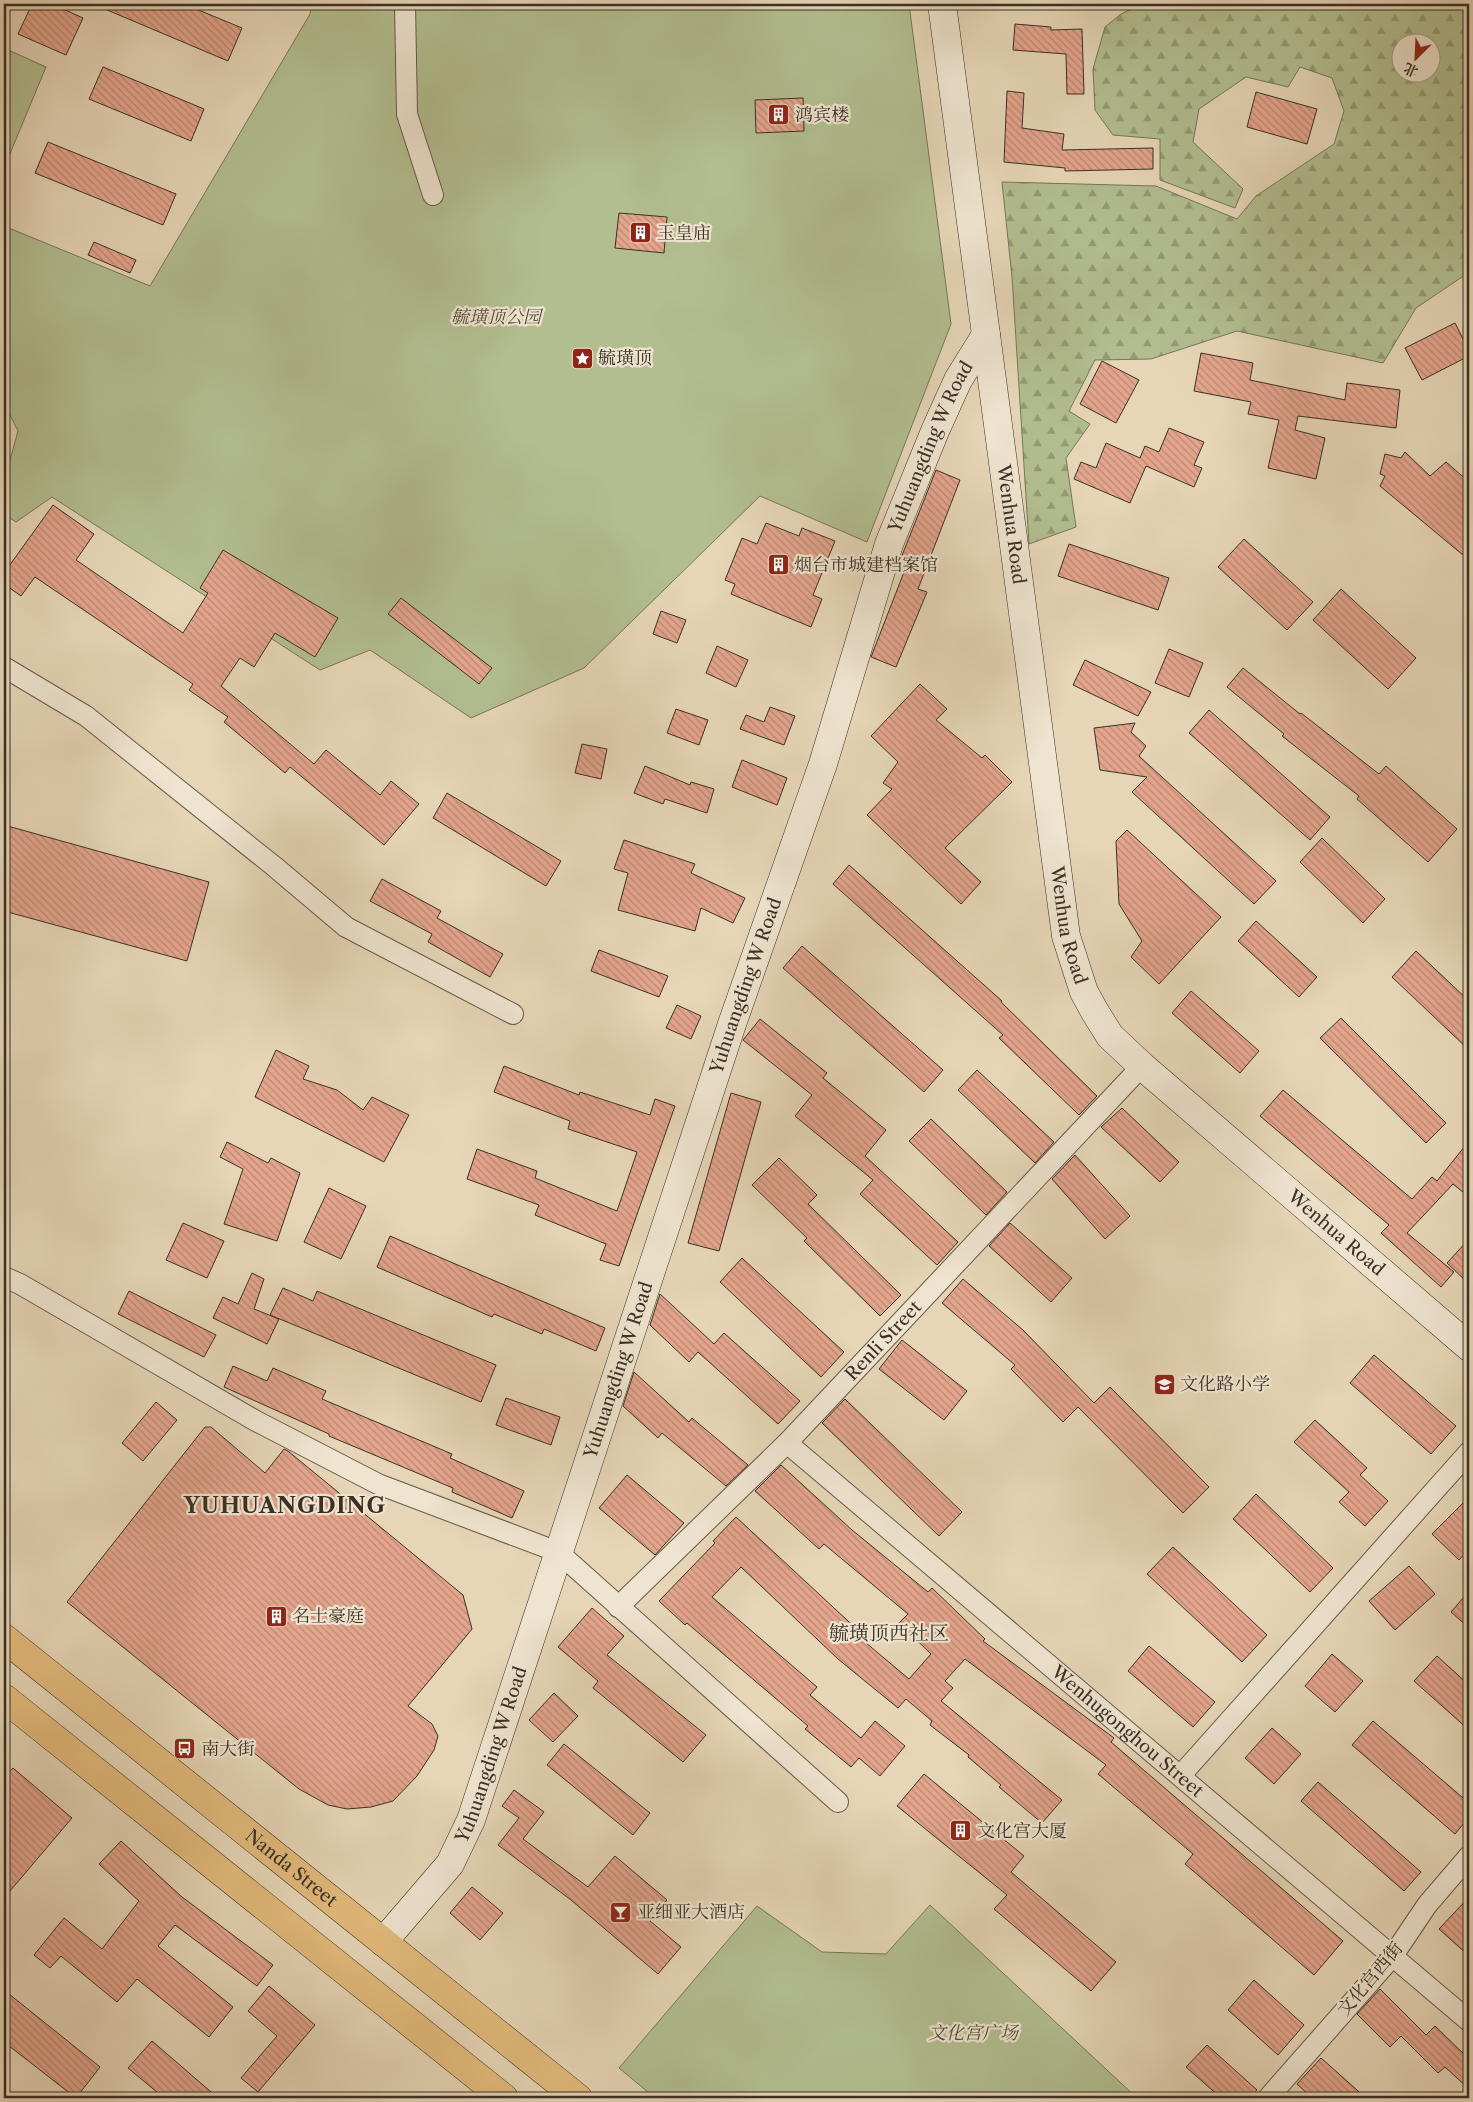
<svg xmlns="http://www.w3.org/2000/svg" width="1473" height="2102" font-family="'Libre Caslon Text','Noto Serif SC',serif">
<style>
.green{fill:#b2be90;stroke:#76775a}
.forest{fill:url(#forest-firs);stroke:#76775a;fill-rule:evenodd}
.building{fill:url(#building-back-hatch);stroke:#3a3024}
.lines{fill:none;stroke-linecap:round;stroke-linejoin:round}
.street-casing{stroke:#655a49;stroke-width:22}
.secondary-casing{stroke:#3a3024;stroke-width:29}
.primary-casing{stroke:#3a3024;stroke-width:29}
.street{stroke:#efe4d0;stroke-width:20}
.secondary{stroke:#efe4d0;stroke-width:28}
.primary{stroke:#e3bb7c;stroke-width:28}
.labels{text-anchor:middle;stroke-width:4.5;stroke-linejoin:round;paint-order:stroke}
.poi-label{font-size:18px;fill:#3a3024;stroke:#efe4d0;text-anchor:start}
.park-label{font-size:18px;font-style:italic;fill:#524c3a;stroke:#efe4d0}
.street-label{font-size:18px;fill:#3a3024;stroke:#efe4d0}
.quarter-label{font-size:20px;fill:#3a3024;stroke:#efe4d0}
.district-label{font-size:22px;font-weight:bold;letter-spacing:1px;fill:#3a3024;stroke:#efe4d0}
</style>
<defs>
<pattern id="forest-firs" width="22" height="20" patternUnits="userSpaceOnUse" patternTransform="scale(1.25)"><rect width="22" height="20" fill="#b2be90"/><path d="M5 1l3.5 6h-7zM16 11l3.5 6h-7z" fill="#929b75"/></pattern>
<pattern id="building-back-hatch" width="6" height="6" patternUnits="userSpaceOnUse" patternTransform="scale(1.25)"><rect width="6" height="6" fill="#e4a58d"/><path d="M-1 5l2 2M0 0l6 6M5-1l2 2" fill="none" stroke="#ba8773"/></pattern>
</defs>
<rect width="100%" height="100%" fill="#e6d6b7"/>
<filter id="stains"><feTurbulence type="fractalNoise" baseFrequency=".004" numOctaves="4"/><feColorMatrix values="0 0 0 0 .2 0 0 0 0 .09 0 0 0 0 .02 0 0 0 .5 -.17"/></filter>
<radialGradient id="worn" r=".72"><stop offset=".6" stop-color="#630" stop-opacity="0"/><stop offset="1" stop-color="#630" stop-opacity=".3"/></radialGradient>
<g class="green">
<polygon points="312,4 909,4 951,324 867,542 760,496 584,668 471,718 370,650 320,670 52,497 16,522 4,514 4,482 18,431 4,403 4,226 150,286 310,14"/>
<polygon points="6,49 46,67 4,168 4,53"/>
<polygon points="930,1905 1137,2098 655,2098 619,2068 757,1906 822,1952 886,1954"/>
</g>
<path class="forest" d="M 1143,4 L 1469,4 L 1469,275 L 1465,275 L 1416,308 L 1383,363 L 1237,331 L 1151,359 L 1095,360 L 1069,411 L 1090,424 L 1066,458 L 1076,527 L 1029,544 L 1012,277 L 1002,182 L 1156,186 L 1237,219 L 1256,196 L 1334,144 L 1344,111 L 1332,78 L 1300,67 L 1288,87 L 1246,77 L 1199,109 L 1193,142 L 1243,189 L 1235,208 L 1160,180 L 1160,139 L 1113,135 L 1095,110 L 1093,69 L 1105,27 L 1121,14 ZM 1400,42 L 1430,42 L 1430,72 L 1400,72 Z"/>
<g class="building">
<polygon points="32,4 52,4 83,18 66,55 18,34"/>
<polygon points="93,4 184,4 242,28 228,61"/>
<polygon points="1015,24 1051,27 1051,30 1082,29 1084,94 1067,94 1066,54 1013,50"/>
<polygon points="103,67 204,109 191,141 89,99"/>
<polygon points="1007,91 1024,93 1022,128 1064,134 1062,150 1153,148 1153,169 1065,171 1065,168 1004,162"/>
<polygon points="1256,92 1317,109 1307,144 1247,127"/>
<polygon points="803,98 804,131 756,133 755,100"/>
<polygon points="48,142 176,194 163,225 35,173"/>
<polygon points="619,213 667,217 664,253 615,248"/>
<polygon points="94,242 136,260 130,273 88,255"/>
<polygon points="1455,323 1469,351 1469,356 1422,380 1405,348"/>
<polygon points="1201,353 1253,363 1250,380 1345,400 1347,383 1400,390 1396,428 1298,416 1295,430 1325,438 1316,479 1268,468 1279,420 1248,414 1251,402 1194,391"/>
<polygon points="1102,361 1139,380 1116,423 1080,404"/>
<polygon points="1169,428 1204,442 1194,465 1202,468 1194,487 1146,466 1130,503 1074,479 1081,462 1096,468 1106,443 1140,458 1145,446 1159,452"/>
<polygon points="1405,452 1430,476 1446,462 1469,482 1469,560 1380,486 1385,476 1380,474 1385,454 1401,458"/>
<polygon points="936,470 960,480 918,589 927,592 896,667 871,657 906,567 899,564 901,558"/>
<polygon points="53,505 94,534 76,560 183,633 208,593 200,588 223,550 338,618 315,657 275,633 254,667 240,658 221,686 314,764 326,750 380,795 391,781 419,804 384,845 290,767 285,773 224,722 228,717 189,690 193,684 35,577 21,596 4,584 4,573"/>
<polygon points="766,523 799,536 802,528 835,541 813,595 822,599 811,627 731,594 735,584 725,580 742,538 757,544"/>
<polygon points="1244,539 1313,602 1287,630 1218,567"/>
<polygon points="1069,544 1169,578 1158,610 1058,576"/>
<polygon points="1341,589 1416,658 1388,689 1313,620"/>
<polygon points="401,598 492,668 479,684 388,614"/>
<polygon points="661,611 686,620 677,643 653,634"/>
<polygon points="717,646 748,660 736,687 706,673"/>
<polygon points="1169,649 1203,663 1189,697 1155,683"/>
<polygon points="1085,660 1151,692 1138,716 1073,685"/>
<polygon points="1243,668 1300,714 1301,713 1379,774 1386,766 1457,829 1428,862 1357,799 1359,796 1282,736 1284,734 1227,687"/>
<polygon points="920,684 947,709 936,720 982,758 985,755 1012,782 945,848 981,882 961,904 867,815 892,789 883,783 898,762 871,736"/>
<polygon points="770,707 795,716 784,745 740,729 746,715 764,722"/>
<polygon points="676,709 708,720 699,745 667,733"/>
<polygon points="1209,710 1330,817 1310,840 1189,733"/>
<polygon points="1135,723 1131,732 1146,746 1139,756 1276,881 1254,904 1132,792 1147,777 1100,770 1094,728"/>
<polygon points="582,744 607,749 601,779 575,773"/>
<polygon points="742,760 787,778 777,805 732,787"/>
<polygon points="645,766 690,785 691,782 714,789 707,813 665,799 663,804 634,793"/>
<polygon points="447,793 561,861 546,886 433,818"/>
<polygon points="4,825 209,882 187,961 4,911"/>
<polygon points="1127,830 1221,917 1159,984 1131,957 1142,941 1119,904 1116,841"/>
<polygon points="1322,838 1385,899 1363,923 1300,862"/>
<polygon points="624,840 695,864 691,873 745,898 733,923 701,908 695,931 618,910 628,873 614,869"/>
<polygon points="849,865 1002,1001 1001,1002 1097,1096 1079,1115 999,1038 1003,1035 833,884"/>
<polygon points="382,879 441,911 437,918 503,954 490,977 428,942 432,934 370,901"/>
<polygon points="1256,921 1317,977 1299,997 1238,941"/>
<polygon points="802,946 943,1070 924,1092 783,968"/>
<polygon points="599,950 668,976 659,997 591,971"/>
<polygon points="1416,951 1469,1001 1469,1050 1392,977"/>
<polygon points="1191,991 1259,1051 1240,1073 1172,1013"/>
<polygon points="677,1005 701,1016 691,1039 666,1028"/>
<polygon points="1341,1018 1446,1123 1426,1143 1320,1038"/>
<polygon points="760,1019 827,1073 823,1078 886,1130 865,1156 958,1242 937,1265 860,1194 873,1180 795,1116 812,1095 743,1040"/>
<polygon points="276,1050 309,1066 303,1079 337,1090 363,1110 372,1097 409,1115 384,1162 255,1097"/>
<polygon points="504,1066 579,1095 580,1092 650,1115 655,1099 675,1106 619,1266 600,1260 606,1244 535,1215 539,1205 467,1179 477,1149 537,1171 535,1178 617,1211 637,1152 568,1129 570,1121 494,1092"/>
<polygon points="977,1070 1054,1142 1035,1163 958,1090"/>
<polygon points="1283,1090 1412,1199 1432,1177 1437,1181 1469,1141 1469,1197 1453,1184 1407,1233 1454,1272 1441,1287 1381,1233 1389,1225 1260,1116"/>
<polygon points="731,1093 761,1102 719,1251 688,1243"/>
<polygon points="1122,1108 1179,1162 1160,1182 1101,1127"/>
<polygon points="931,1119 1007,1192 986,1215 909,1141"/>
<polygon points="227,1142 268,1163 271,1158 300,1173 277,1241 224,1224 243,1169 220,1157"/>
<polygon points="1075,1155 1130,1216 1105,1239 1052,1179"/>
<polygon points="779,1158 817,1195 808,1204 901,1295 880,1316 804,1241 807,1238 752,1185"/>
<polygon points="329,1188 366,1206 341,1259 304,1242"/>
<polygon points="183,1223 224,1241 207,1278 166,1260"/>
<polygon points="1010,1223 1072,1278 1051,1302 989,1246"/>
<polygon points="390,1236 605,1328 596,1351 544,1329 542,1334 494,1314 492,1317 377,1267"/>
<polygon points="1469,1239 1469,1284 1447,1263"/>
<polygon points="742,1258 844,1352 821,1377 720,1282"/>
<polygon points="252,1273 264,1279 254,1309 279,1319 267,1344 213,1318 223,1297 238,1304"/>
<polygon points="963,1279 1023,1330 1094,1403 1110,1387 1209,1487 1183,1513 1078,1407 1063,1422 1011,1369 1015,1365 942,1303"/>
<polygon points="283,1288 313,1301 317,1291 496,1365 481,1402 270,1315"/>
<polygon points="129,1291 216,1335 204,1357 118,1314"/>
<polygon points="660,1294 714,1344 724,1333 800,1401 778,1424 698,1352 689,1362 650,1325"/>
<polygon points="902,1340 967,1391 944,1420 879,1369"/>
<polygon points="1374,1355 1456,1426 1431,1454 1350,1383"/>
<polygon points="233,1366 267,1381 273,1368 326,1391 322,1399 452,1454 450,1458 524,1491 512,1518 452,1492 453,1488 329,1436 329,1434 224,1387"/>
<polygon points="634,1372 689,1422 692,1418 748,1465 726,1486 662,1433 658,1438 623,1406"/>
<polygon points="506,1398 560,1417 551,1445 496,1425"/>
<polygon points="845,1399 962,1512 939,1536 822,1423"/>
<polygon points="156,1402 177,1420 143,1461 122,1443"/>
<polygon points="1315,1420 1367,1468 1360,1475 1388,1501 1365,1526 1339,1502 1349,1492 1294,1442"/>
<polygon points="205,1427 211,1427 265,1473 284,1449 288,1451 463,1595 472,1629 408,1706 432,1724 438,1736 434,1750 417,1776 393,1801 371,1807 347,1809 328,1805 299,1789 67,1602"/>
<polygon points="781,1465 852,1530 928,1592 932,1588 985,1639 983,1641 1114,1738 1111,1742 1343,1941 1314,1975 1185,1864 1193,1854 1098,1774 1106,1765 965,1659 945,1681 953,1688 941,1701 1062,1800 1042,1823 999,1787 1001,1785 968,1757 969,1755 930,1725 932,1721 906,1699 898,1708 838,1659 741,1567 712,1597 817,1687 810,1695 861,1738 875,1721 905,1746 880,1776 859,1758 851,1767 805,1729 808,1726 687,1623 685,1625 659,1601 715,1543 713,1541 736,1517 862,1634 859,1637 909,1679 931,1654 899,1623 908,1614 824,1544 819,1549 755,1491"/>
<polygon points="627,1475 684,1523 655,1555 599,1508"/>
<polygon points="1256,1494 1333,1568 1310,1592 1233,1519"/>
<polygon points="1469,1497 1469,1549 1459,1560 1432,1534"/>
<polygon points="1173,1547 1267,1635 1242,1662 1147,1574"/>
<polygon points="1409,1566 1435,1594 1395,1630 1369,1601"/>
<polygon points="1469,1591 1469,1628 1451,1612"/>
<polygon points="592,1608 624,1636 607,1655 706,1735 683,1762 593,1688 598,1681 558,1647"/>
<polygon points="1149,1646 1215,1702 1193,1727 1128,1671"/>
<polygon points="1332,1654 1363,1681 1335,1712 1305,1686"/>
<polygon points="1437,1656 1469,1685 1469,1730 1414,1681"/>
<polygon points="554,1693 578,1716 553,1742 529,1720"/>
<polygon points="1373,1721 1469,1803 1469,1817 1455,1834 1352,1745"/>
<polygon points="1272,1728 1301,1754 1274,1784 1245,1758"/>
<polygon points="564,1744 650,1813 633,1835 547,1765"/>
<polygon points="13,1768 72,1818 4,1898 4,1778"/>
<polygon points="924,1774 1024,1856 1011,1872 1116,1962 1091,1991 994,1909 1007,1895 897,1806"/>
<polygon points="1318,1782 1421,1872 1404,1891 1301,1801"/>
<polygon points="514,1790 544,1812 523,1839 588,1887 615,1856 667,1900 650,1921 681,1947 658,1974 571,1900 498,1845 519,1818 502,1806"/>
<polygon points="121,1841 182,1897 273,1965 257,1986 175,1925 158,1946 233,2007 209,2037 137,1979 117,2002 61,1956 50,1968 34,1955 64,1918 102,1949 139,1901 99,1864"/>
<polygon points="472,1887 503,1913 480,1940 450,1913"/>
<polygon points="1469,1897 1469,1956 1439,1929"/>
<polygon points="1254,1980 1304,2025 1278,2055 1228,2010"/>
<polygon points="269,1986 315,2025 258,2092 241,2078 277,2036 248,2011"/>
<polygon points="1380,1989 1426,2035 1435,2026 1469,2059 1469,2089 1445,2067 1438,2073 1401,2036 1390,2047 1357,2014"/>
<polygon points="4,1990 100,2067 76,2098 4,2042"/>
<polygon points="152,2041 218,2098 164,2098 128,2068"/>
<polygon points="1207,2045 1257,2090 1249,2098 1221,2098 1186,2067"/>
<polygon points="1321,2058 1366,2098 1312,2098 1297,2084"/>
</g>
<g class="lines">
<defs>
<g id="street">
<polyline points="405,4 407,114 433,195"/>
<polyline points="4,667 86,716 275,867 346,927 513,1014"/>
<polyline points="4,1277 20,1284 256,1421 378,1484 558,1552 838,1802"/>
<path id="s1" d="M 787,1443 L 1469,2021"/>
<path id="s2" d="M 618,1607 L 787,1443 L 1142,1066"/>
<polyline points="1181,1775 1469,1452"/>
<polyline points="1268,2098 1392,1957 1427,1905 1469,1856"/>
</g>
<g id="secondary">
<path id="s3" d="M 942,4 L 1066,936 L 1084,992 L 1095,1012 L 1110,1036 L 1142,1066 L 1469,1347"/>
<path id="s4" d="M 383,1942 L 450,1864 L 471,1820 L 732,1024 L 823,764 L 889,544 L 935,431 L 958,380 L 986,335"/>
</g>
<g id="primary">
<path id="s5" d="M 4,1638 L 578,2098"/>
<polyline points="4,1698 504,2098"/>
</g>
</defs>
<use href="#street" class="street-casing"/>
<use href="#secondary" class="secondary-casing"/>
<use href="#primary" class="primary-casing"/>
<use href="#street" class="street"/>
<use href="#secondary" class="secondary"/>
<use href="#primary" class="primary"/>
</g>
<defs>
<symbol id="building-square" viewBox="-11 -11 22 22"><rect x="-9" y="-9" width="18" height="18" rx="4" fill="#8f2418" stroke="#efe4d0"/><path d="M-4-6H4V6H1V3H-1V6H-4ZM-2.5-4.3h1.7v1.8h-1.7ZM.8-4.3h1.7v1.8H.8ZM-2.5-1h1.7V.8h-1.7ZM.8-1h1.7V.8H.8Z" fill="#fff"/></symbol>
<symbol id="sight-square" viewBox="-11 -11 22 22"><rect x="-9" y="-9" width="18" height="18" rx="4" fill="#8f2418" stroke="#efe4d0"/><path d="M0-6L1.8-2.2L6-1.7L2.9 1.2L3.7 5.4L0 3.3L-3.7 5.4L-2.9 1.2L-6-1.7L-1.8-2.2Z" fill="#fff"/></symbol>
<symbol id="school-square" viewBox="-11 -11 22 22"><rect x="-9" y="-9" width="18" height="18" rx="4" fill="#8f2418" stroke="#efe4d0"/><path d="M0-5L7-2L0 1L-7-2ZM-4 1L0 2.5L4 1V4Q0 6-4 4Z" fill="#fff"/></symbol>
<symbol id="bus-square" viewBox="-11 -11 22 22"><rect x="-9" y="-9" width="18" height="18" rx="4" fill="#8f2418" stroke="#efe4d0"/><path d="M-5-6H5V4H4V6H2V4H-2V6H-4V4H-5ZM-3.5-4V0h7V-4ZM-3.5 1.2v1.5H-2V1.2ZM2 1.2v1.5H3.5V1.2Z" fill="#fff"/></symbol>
<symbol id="bar-square" viewBox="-11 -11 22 22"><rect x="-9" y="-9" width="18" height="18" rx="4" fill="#8f2418" stroke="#efe4d0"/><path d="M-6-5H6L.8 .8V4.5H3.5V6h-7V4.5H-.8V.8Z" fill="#fff"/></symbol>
</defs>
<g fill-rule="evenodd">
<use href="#building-square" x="766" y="102" width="25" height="25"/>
<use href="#building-square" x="628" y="220" width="25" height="25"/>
<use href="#sight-square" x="570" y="346" width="25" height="25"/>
<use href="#building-square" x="766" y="552" width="25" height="25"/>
<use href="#school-square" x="1152" y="1372" width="25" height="25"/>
<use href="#building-square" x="264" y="1604" width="25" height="25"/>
<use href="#bus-square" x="172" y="1736" width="25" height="25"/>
<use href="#building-square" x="948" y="1818" width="25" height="25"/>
<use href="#bar-square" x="608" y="1900" width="25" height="25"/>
</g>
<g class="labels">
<g class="poi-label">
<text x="795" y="121">鸿宾楼</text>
<text x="657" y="239">玉皇庙</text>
<text x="598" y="364">毓璜顶</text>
<text x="794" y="571">烟台市城建档案馆</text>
<text x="1180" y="1390">文化路小学</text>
<text x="292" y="1622">名士豪庭</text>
<text x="201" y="1755">南大街</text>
<text x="977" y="1837">文化宫大厦</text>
<text x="637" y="1918">亚细亚大酒店</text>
</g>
<g class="park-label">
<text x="496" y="323">毓璜顶公园</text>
<text x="973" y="2039">文化宫广场</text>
</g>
<g class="street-label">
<text dy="6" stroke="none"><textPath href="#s4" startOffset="1600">Yuhuangding W Road</textPath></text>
<text dy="6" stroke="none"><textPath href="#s3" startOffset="525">Wenhua Road</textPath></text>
<text dy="6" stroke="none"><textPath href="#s3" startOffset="930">Wenhua Road</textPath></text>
<text dy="6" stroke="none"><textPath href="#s4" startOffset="1030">Yuhuangding W Road</textPath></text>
<text dy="6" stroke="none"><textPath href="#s3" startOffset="1350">Wenhua Road</textPath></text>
<text dy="6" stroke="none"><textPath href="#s2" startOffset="376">Renli Street</textPath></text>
<text dy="6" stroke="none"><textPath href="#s4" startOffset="625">Yuhuangding W Road</textPath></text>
<text dy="6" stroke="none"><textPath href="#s1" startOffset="446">Wenhugonghou Street</textPath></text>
<text dy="6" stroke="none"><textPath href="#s4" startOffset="220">Yuhuangding W Road</textPath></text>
<text dy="6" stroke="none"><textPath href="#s5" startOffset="368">Nanda Street</textPath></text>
<text transform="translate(1370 1979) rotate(-50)" y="6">文化宫西街</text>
</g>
<g class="quarter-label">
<text x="889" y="1640">毓璜顶西社区</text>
</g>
<g class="district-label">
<text x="285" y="1513">YUHUANGDING</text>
</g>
</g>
<rect width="1473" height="2102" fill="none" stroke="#e6d6b7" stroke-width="20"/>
<rect x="5" y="5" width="1463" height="2092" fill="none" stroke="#3a3024" stroke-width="2.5"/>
<rect x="10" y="10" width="1453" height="2082" fill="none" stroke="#3a3024"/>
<g transform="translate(1416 58) rotate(204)"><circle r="24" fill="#efe4d0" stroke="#a79c8b"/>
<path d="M0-4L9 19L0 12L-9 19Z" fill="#8f2418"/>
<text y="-8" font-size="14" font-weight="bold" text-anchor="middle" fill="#3a3024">北</text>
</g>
<rect width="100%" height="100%" filter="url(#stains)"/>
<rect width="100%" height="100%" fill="url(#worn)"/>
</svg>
